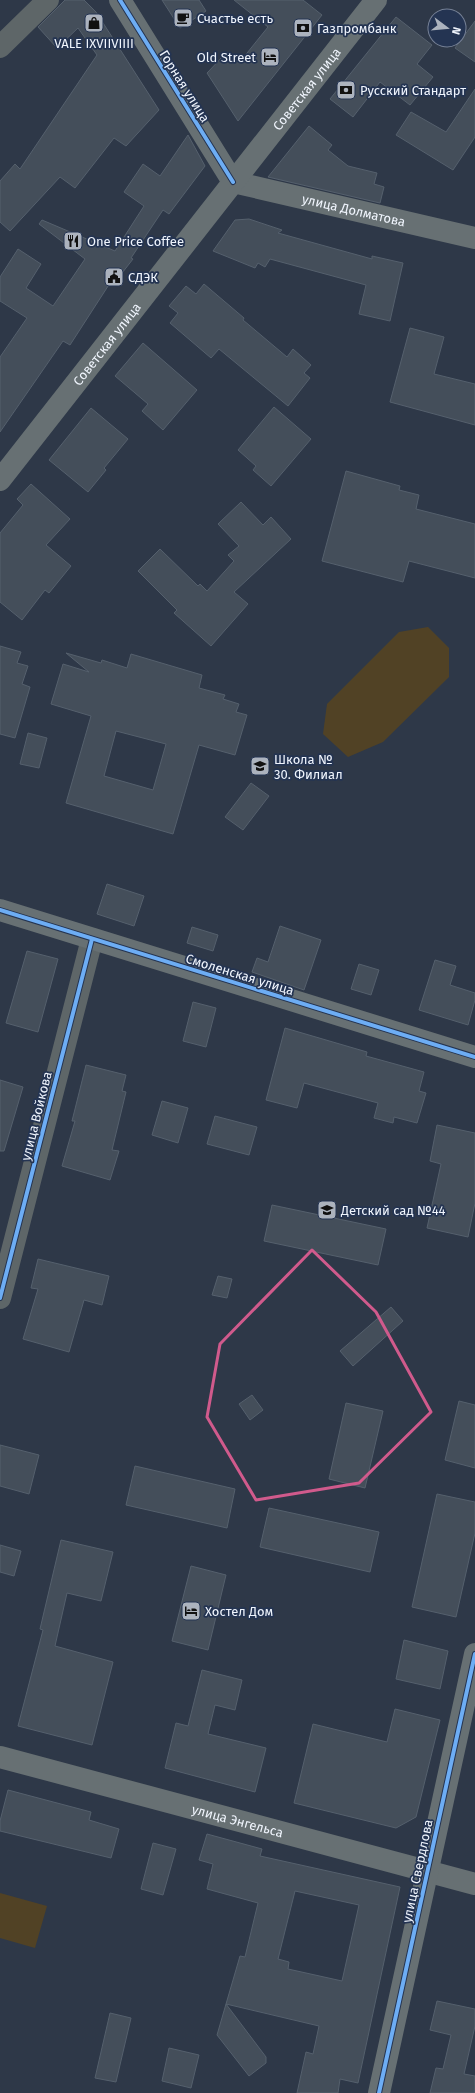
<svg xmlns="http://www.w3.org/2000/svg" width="475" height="2093" font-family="'Fira Sans',sans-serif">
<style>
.green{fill:#514225}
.building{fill:#444e5a;stroke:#55606d;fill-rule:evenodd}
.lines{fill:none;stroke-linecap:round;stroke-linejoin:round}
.street{stroke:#5e6668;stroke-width:22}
.secondary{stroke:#677073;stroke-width:22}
.cycleway-casing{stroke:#243452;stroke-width:6}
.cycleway{stroke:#6dadf4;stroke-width:4}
.marked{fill:none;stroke:#d05a8c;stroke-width:3;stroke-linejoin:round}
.labels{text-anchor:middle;stroke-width:3.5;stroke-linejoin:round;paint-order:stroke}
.poi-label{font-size:13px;fill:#f0f5fd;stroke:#243452;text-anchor:start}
.street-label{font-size:13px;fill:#f0f5fd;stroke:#243452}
</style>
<rect width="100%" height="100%" fill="#2e3848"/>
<g class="green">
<polygon points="428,627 449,648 449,677 383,742 348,757 323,734 327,704 399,632"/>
<polygon points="0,1893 47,1906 35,1948 0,1938"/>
</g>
<g class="building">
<polygon points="65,0 84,0 96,12 159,110 126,146 114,138 75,188 60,177 10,231 0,222 0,181 15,164 20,169 97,55 78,28 57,48 38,27"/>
<polygon points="162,0 199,0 206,11 180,28"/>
<polygon points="234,0 303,0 322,15 238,121 207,73 227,52 239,63 268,27"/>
<polygon points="396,17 432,45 417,64 433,77 410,105 380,82 353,117 330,99"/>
<polygon points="475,21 475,62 455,48"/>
<polygon points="475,89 475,137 453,170 396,135 411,112 446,132"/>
<polygon points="309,126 332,145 328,150 348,166 377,173 374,184 384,187 380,203 268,177"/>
<polygon points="188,135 205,166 169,214 163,210 131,258 133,259 115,282 112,280 70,345 63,341 0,432 0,357 27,318 0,301 0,277 18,249 41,264 26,288 53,306 85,259 39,224 42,220 115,251 144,206 124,192 143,164 160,176"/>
<polygon points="249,219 282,230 278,233 372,259 372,256 403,263 390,321 359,314 366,285 270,259 265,267 258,263 255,268 213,251 235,220"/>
<polygon points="204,284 244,318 243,320 287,357 293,349 311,365 304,373 310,378 288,406 219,349 211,358 170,323 178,313 169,306 186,286 196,294"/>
<polygon points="410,328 444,337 434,374 475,384 475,425 390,402"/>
<polygon points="143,343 197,390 163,430 142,411 148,404 115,376"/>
<polygon points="274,407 311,439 271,486 253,470 256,466 238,450"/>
<polygon points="91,408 128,439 104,468 106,470 88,492 49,460"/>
<polygon points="346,471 400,486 399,490 419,495 416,509 475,524 475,578 409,561 403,582 322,561"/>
<polygon points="31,484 70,519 46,545 71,566 49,593 45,590 22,620 0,602 0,533 23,505 17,499"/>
<polygon points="241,502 263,525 271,517 291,539 234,592 248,604 211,646 174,613 177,610 138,571 160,549 198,586 200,584 207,591 234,561 228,555 239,546 218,524"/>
<polygon points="0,646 21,652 17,663 28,666 22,684 30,687 15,738 0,734"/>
<path d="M 66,653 L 101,663 L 102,660 L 127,668 L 131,654 L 202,675 L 199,688 L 225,695 L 223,699 L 239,704 L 236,712 L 247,715 L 235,755 L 199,745 L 173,834 L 66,803 L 91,716 L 51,704 L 63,664 L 89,672 ZM 116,731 L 166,744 L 153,790 L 104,776 Z"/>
<polygon points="28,733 47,738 39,768 20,764"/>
<polygon points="251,783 269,796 243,830 225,817"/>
<polygon points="107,884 144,896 134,926 97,914"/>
<polygon points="280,926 321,940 304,990 252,972 257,958 268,962"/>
<polygon points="192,927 218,935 213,951 187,943"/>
<polygon points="27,951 58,959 38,1032 6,1023"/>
<polygon points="435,960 456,966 450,985 475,993 475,1000 468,1025 419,1010"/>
<polygon points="359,964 379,970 371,995 351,989"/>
<polygon points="193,1002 216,1008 206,1047 183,1041"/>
<polygon points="285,1028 367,1052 366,1056 424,1072 419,1091 426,1093 417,1123 394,1117 393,1123 374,1118 378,1103 304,1083 297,1108 266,1100"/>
<polygon points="86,1065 126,1075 122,1091 126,1092 112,1150 119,1151 110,1180 62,1166 75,1121 72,1121"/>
<polygon points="0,1080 23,1087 4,1151 0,1151"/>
<polygon points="162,1101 188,1108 178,1143 152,1135"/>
<polygon points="215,1116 257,1127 249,1155 207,1144"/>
<polygon points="437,1125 475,1133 475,1203 468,1237 427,1228 441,1164 430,1161"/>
<polygon points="272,1205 386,1229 378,1265 264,1241"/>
<polygon points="38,1259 109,1276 102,1305 84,1300 69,1352 23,1339 38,1289 31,1288"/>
<polygon points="218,1276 232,1279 227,1298 212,1295"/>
<polygon points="391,1307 403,1321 353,1366 340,1351"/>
<polygon points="252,1395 263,1410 250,1420 239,1404"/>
<polygon points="459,1401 475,1405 475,1468 445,1460"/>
<polygon points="346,1403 383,1411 365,1488 329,1479"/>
<polygon points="0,1445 39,1455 29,1494 0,1486"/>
<polygon points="135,1466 235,1489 227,1528 126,1505"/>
<polygon points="437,1494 475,1502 475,1533 456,1617 412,1607"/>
<polygon points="269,1508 379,1532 370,1572 260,1547"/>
<polygon points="61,1540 113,1552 101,1601 67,1593 55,1646 113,1662 92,1745 18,1726 43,1630 40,1629"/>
<polygon points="0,1545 21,1551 14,1576 0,1572"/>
<polygon points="191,1566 226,1575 208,1650 172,1641"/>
<polygon points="404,1640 448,1651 440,1689 396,1679"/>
<polygon points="202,1670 242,1680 235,1710 215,1705 208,1734 266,1748 255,1792 165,1768 176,1723 188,1726"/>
<polygon points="395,1709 440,1720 416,1817 396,1828 294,1803 313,1724 387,1742"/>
<polygon points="8,1790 91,1812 89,1820 119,1829 111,1858 0,1831 0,1821"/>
<path d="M 207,1834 L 262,1849 L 260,1856 L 400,1887 L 358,2083 L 340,2079 L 338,2093 L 297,2093 L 306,2052 L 313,2054 L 319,2026 L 226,2004 L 240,1956 L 245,1957 L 258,1903 L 207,1889 L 213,1864 L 199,1860 ZM 295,1891 L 359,1905 L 342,1981 L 288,1969 L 289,1962 L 278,1959 Z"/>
<polygon points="153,1843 176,1849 163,1895 141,1889"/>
<polygon points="437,2001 475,2009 475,2026 464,2074 475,2076 475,2093 430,2093 436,2068 443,2069 451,2035 430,2030"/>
<polygon points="226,2004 266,2057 266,2063 249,2076 217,2035"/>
<polygon points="110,2013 131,2018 116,2082 95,2078"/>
<polygon points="169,2048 199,2055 191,2088 162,2081"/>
</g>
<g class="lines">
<g class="street">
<polyline points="0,47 48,0"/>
<polyline points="0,1298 92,939"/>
</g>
<g class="secondary">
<polyline points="120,0 233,182"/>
<path id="s1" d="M 233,182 L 475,238"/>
<path id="s2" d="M 0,480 L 376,0"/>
<polyline points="0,910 475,1057"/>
<path id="s3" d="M 0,1757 L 475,1884"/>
<polyline points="379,2093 475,1654"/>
</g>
<defs>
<g id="cycleway">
<polyline points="120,0 233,182"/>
<polyline points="0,910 475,1057"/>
<polyline points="0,1298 92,939"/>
<polyline points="379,2093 475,1654"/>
</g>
</defs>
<use href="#cycleway" class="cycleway-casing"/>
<use href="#cycleway" class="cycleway"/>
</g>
<path class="marked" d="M 312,1250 L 376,1312 L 431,1412 L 359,1483 L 256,1500 L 207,1417 L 220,1344 Z"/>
<defs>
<symbol id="cafe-square" viewBox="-11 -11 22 22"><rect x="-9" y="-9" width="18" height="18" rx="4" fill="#acb3be" stroke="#243452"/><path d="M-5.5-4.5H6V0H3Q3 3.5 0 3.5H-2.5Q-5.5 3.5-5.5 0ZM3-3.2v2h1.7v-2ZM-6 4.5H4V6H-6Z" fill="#111"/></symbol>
<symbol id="shop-square" viewBox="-11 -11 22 22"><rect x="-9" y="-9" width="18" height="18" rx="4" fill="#acb3be" stroke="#243452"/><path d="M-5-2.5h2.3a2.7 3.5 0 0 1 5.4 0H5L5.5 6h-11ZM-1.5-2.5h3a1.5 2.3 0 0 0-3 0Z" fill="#111"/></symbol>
<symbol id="bank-square" viewBox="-11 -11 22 22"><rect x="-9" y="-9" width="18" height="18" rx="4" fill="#acb3be" stroke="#243452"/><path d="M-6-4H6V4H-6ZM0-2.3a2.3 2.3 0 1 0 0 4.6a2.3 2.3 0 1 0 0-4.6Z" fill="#111"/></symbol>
<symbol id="hotel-square" viewBox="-11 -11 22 22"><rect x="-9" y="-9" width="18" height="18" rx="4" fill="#acb3be" stroke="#243452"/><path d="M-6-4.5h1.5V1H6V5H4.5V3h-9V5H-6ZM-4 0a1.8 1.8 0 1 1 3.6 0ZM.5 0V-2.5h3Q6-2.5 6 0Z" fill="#111"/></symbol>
<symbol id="restaurant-square" viewBox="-11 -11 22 22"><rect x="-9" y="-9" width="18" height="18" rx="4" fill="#acb3be" stroke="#243452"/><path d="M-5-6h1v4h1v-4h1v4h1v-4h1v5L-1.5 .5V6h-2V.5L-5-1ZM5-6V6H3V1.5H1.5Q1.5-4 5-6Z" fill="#111"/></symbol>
<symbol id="civic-square" viewBox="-11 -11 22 22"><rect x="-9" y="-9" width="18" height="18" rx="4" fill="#acb3be" stroke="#243452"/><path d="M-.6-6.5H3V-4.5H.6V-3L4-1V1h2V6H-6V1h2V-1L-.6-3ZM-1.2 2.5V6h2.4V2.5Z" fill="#111"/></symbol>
<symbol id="school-square" viewBox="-11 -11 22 22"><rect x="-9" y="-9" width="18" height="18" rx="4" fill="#acb3be" stroke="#243452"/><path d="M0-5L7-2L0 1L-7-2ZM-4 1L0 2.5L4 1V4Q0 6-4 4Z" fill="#111"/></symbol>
</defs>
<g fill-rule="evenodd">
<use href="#cafe-square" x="172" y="7" width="22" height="22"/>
<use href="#shop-square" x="83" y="12" width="22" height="22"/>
<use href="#bank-square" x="292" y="17" width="22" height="22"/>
<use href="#hotel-square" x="259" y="46" width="22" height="22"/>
<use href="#bank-square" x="335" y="79" width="22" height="22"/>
<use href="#restaurant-square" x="62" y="230" width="22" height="22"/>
<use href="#civic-square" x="103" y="266" width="22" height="22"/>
<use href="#school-square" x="249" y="755" width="22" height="22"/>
<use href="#school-square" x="316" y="1199" width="22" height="22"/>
<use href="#hotel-square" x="180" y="1600" width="22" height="22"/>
</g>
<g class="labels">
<g class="poi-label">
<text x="197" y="23">Счастье есть</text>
<text x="317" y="33">Газпромбанк</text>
<text x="94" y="48" text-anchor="middle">VALE IXVIIVIIII</text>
<text x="256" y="62" text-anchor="end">Old Street</text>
<text x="360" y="95">Русский Стандарт</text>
<text x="87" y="246">One Price Coffee</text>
<text x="128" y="282">СДЭК</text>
<text x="274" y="764">Школа №<tspan x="274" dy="15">30. Филиал</tspan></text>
<text x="341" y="1215">Детский сад №44</text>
<text x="205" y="1616">Хостел Дом</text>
</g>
<g class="street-label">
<text transform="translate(185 86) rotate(58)" y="5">Горная улица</text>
<text dy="5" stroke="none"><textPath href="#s2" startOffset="497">Советская улица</textPath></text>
<text dy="5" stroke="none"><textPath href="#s1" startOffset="124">улица Долматова</textPath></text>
<text dy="5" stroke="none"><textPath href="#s2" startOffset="173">Советская улица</textPath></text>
<text transform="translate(240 974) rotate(17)" y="5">Смоленская улица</text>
<text transform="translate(36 1116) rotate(-76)" y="5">улица Войкова</text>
<text dy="5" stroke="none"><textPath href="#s3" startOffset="246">улица Энгельса</textPath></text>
<text transform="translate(417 1871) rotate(-78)" y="5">улица Свердлова</text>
</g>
</g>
<g transform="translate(447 28) rotate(106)"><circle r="19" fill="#243452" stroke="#768196"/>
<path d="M0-3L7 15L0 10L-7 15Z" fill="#acb3be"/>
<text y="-6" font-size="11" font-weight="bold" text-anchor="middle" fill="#f0f5fd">N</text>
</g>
</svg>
